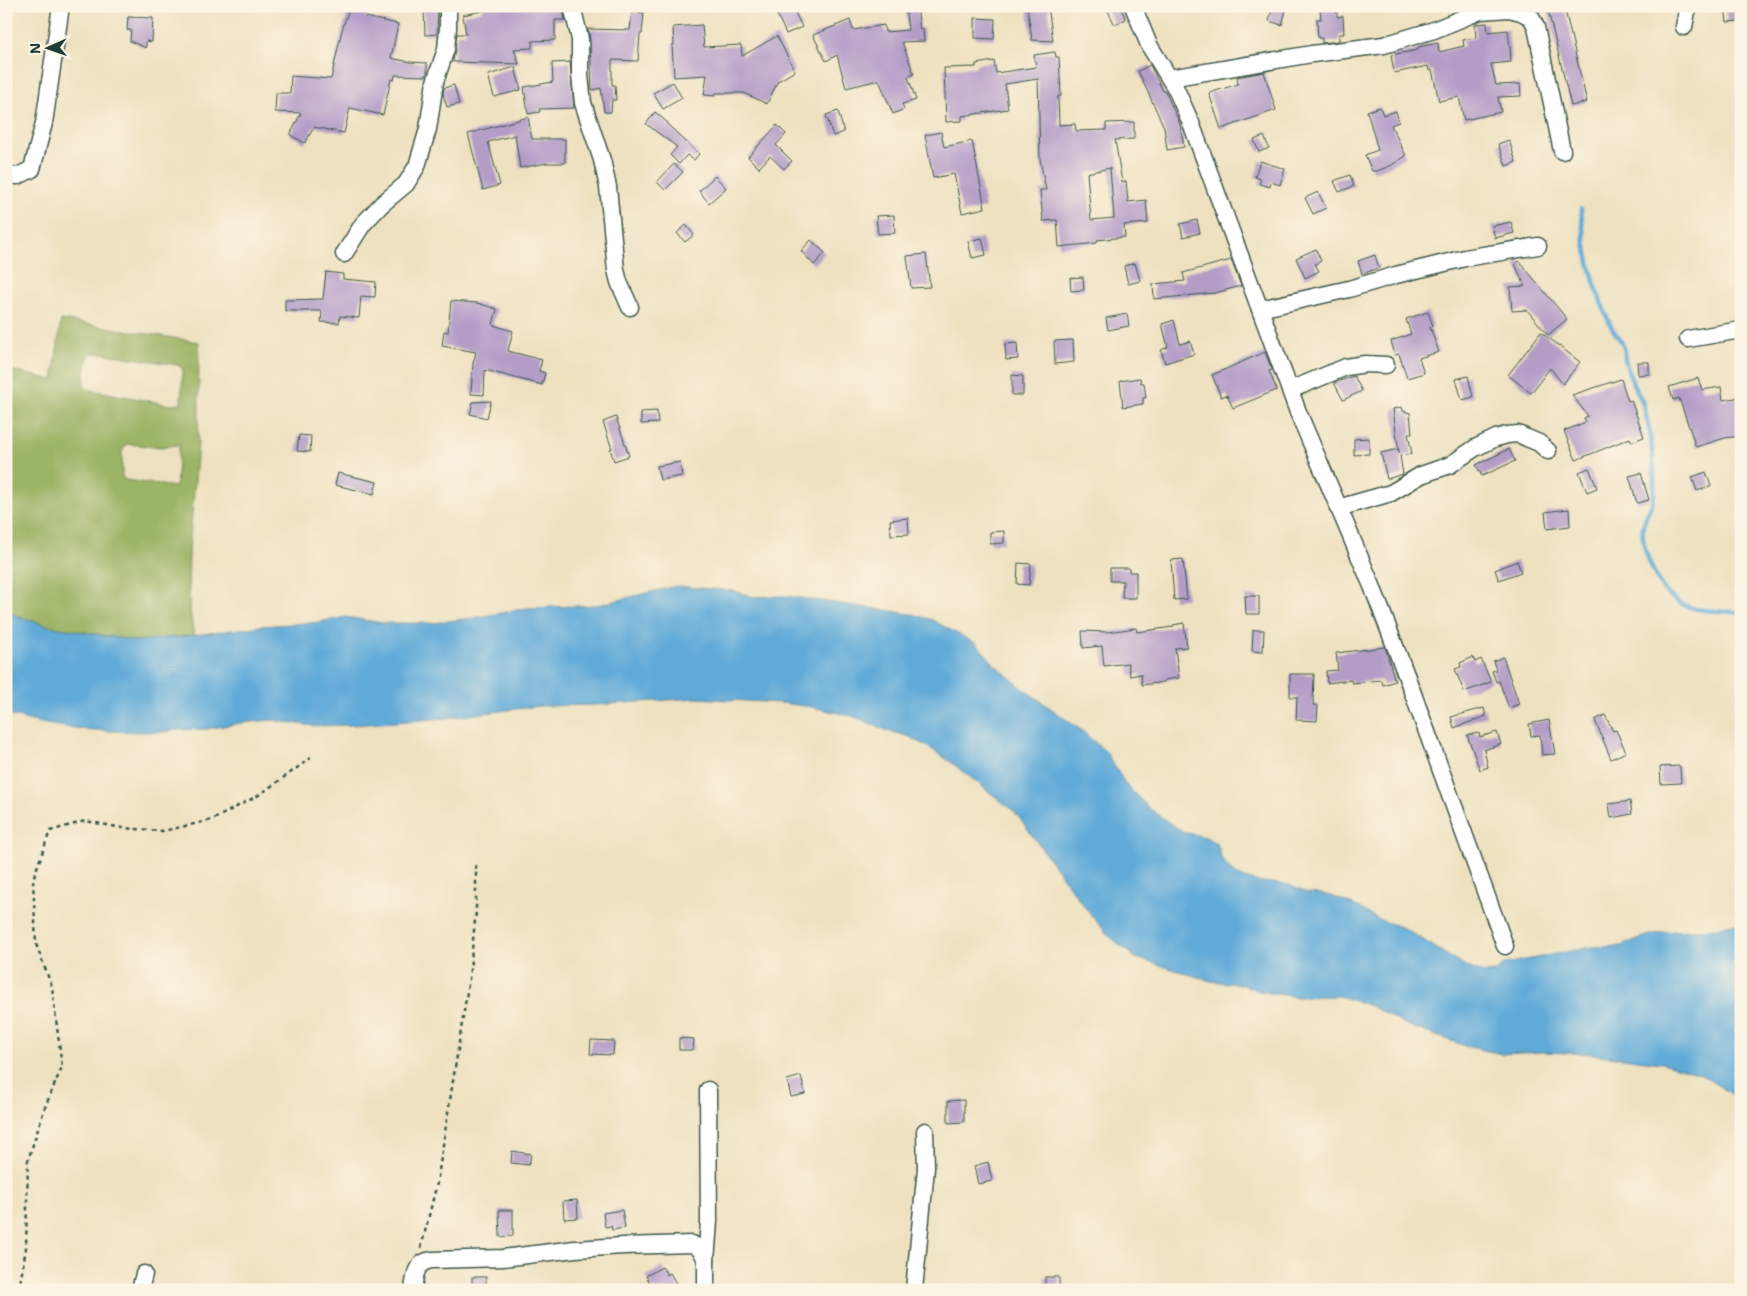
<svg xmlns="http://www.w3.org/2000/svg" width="1747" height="1296" font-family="'Shantell Sans',sans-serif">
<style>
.forest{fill:#9cb466;stroke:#5e784d;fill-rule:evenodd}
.water{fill:#60aad8;stroke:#407486}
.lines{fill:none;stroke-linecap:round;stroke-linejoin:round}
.stream{stroke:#60aad8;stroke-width:4.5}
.building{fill:#b29dc7;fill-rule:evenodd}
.minor-casing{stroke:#3e5649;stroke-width:19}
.path{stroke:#3e5649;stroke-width:2.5;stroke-dasharray:4 4;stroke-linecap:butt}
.minor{stroke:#fff;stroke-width:16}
</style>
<rect width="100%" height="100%" fill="#fcf5e5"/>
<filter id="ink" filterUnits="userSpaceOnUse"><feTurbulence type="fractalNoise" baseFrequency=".02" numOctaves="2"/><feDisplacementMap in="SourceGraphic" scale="10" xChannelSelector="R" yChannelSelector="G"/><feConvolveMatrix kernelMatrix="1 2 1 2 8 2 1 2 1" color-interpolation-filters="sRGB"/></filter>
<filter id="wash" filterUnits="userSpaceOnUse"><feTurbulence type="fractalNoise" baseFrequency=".0096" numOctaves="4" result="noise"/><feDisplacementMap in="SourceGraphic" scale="20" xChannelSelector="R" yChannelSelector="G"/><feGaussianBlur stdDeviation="1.12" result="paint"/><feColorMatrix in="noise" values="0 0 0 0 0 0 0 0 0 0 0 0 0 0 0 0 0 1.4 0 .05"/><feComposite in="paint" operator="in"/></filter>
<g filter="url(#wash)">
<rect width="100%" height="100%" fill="#eee1c0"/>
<path class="forest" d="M 61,320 L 199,342 C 198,374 200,408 198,441 C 195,503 181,573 194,635 L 135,641 L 48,626 L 17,616 L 6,610 L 6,369 L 53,380 ZM 90,353 L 100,353 L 178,365 L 183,369 L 181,403 L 170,405 L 87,389 L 84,386 C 84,375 86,364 90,353 ZM 126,444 L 161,447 L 179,445 L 176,487 L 126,480 L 122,477 L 122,452 Z"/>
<path class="water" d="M 676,586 L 734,591 L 754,597 L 786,596 L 911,614 L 930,619 L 977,644 L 994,664 L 1021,687 L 1081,730 L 1106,752 L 1126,785 L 1150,809 L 1183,832 L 1206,837 L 1218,845 L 1222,860 L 1236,875 L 1254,881 L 1289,885 L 1307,893 L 1322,894 L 1334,897 L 1358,907 L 1377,919 L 1404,928 L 1463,965 L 1483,973 L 1495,972 L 1505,964 L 1591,947 L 1622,946 L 1636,939 L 1662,932 L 1717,928 L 1730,924 L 1741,924 L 1741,1100 L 1700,1074 L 1662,1063 L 1591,1054 L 1542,1052 L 1502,1054 L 1469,1047 L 1428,1033 L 1404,1024 L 1371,1006 L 1339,996 L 1298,997 L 1259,991 L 1244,985 L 1211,981 L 1136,958 L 1108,935 L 1086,909 L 1015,812 L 952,763 L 933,750 L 910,737 L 886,730 L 852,716 L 812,707 L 781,703 L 697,698 L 596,705 L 539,706 L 447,718 L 354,725 L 313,726 L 271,720 L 241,723 L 207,729 L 173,730 L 162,732 C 109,732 57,730 6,714 L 6,610 L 17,616 L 48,626 L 135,641 L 181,637 L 261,626 L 319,622 L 346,617 L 382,623 L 432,623 L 473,618 L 528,608 L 597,605 Z"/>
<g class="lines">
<path class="stream" d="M 1581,209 C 1584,249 1593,286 1609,322 C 1612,330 1619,337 1623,345 C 1625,349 1625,355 1625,359 C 1627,367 1629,374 1632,381 C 1634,388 1639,394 1642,401 C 1646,412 1648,423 1650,434 C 1653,454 1655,475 1654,495 C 1653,506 1645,515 1643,527 C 1640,543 1653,574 1662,587 C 1682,615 1710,609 1741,613"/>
</g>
<g id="blocks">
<g class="building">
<polygon points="350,6 368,6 365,17 398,24 391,58 410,62 427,63 427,74 426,76 395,75 394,80 391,79 383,115 350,108 344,133 314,127 305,143 290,135 301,113 275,112 276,93 290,93 291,76 331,79 342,30"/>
<polygon points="481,6 562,6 565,20 555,20 555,40 532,41 532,48 514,49 519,64 453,62 457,34 466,34 463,15 482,11"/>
<polygon points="773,6 792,6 802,27 786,34"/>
<polygon points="905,6 917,6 920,29 923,28 924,41 902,42 914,74 908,77 916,100 902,104 904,109 893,114 879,80 846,88 837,55 826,61 813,35 850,20 853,30 884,25 885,32 908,30"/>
<polygon points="1027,6 1048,6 1053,41 1032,40"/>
<polygon points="1118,6 1120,6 1126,19 1115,25 1108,11"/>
<polygon points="1273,6 1286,10 1282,25 1269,21"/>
<polygon points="1547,6 1564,6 1587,102 1571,106"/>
<polygon points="1725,6 1741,6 1741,21 1727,22"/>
<polygon points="1337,8 1337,17 1343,16 1344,34 1339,34 1339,41 1322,43 1322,38 1318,38 1317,19 1321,19 1320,9"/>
<polygon points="424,9 438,9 437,34 425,35"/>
<polygon points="632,12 644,13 642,34 640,34 638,61 612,60 612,85 615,85 616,100 612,100 611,112 604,112 601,88 592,90 590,39 588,29 630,30"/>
<polygon points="128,17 153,18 152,42 146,41 146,48 130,41 131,30 127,30"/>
<polygon points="975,18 995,19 994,39 975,38"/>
<polygon points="1487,23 1488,32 1508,30 1510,47 1511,62 1491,64 1496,85 1520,84 1521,96 1498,97 1501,112 1464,120 1459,97 1439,101 1432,70 1429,71 1428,66 1394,73 1391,55 1418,50 1418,47 1438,43 1439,52 1464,46 1463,40 1476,38 1475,24"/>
<polygon points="702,25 704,47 741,45 742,56 777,36 795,71 778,81 767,104 744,93 716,93 715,96 704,95 707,75 674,77 672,45 674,45 673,27"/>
<path d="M 1055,52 L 1056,57 L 1059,57 L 1061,96 L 1058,96 L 1059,125 L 1075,124 L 1076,131 L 1106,130 L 1106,123 L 1134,122 L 1134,139 L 1115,140 L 1122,182 L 1126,181 L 1128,202 L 1146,200 L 1148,223 L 1124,225 L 1125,237 L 1097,240 L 1097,243 L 1059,247 L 1057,220 L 1043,221 L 1040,190 L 1046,190 L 1040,159 L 1038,79 L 1005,84 L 1008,109 L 962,116 L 962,121 L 946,122 L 944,68 L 976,67 L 976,64 L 994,61 L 996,73 L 1036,67 L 1034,55 ZM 1110,168 L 1114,218 L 1091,220 L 1087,173 Z"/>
<polygon points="570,62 574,108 539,109 540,112 528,114 524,87 553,82 552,63"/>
<polygon points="1150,65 1163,91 1165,91 1180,124 1184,147 1167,150 1164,127 1138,71"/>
<polygon points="515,67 521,90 494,97 488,75"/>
<polygon points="1264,72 1276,110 1221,129 1209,93 1238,84 1237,77"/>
<polygon points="673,82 682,98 663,109 653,93"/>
<polygon points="454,85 459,104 447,107 443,94 444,88"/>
<polygon points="1380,107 1383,115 1396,111 1399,122 1391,125 1406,156 1390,166 1377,171 1372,171 1365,155 1378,150 1367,111"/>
<polygon points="838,111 844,132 833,136 826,115"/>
<polygon points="655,112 668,123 667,124 699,154 694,160 687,155 679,164 670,155 677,147 646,124"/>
<polygon points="528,117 532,139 565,139 565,163 547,163 520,168 515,135 488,142 500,185 483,190 468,134"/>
<polygon points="777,125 786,134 776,145 792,161 784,169 770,156 759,168 748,157"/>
<polygon points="941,132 944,147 972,141 985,208 962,213 954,174 933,178 925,135"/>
<polygon points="1264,136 1269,148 1259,152 1254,140"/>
<polygon points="1509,140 1516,162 1506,166 1498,144"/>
<polygon points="1260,161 1285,169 1280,185 1271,182 1270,187 1259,184 1261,179 1255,177"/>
<polygon points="674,164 683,172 665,190 657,182"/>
<polygon points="1350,175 1354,186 1339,192 1334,181"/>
<polygon points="715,176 726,188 709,203 699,191"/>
<polygon points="1318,192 1326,208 1313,214 1305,198"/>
<polygon points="894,215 895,233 878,234 876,216"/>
<polygon points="1197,220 1200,233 1183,237 1180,224"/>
<polygon points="1511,222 1514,233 1495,238 1492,226"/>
<polygon points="686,225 694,235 685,242 677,233"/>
<polygon points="982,238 986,255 972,258 968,241"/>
<polygon points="811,240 825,253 814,265 801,251"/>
<polygon points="1316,249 1321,261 1315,264 1319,271 1305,278 1296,258"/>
<polygon points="926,254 930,287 911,288 907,256"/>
<polygon points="1375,255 1379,268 1362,274 1358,261"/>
<polygon points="1231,260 1241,286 1215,293 1154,299 1153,284 1185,281 1183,273"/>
<polygon points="1519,261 1567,319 1548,335 1527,310 1512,311 1510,287 1525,286 1515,264"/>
<polygon points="1135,263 1140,281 1128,284 1124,266"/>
<polygon points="326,272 343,274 343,279 376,282 375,297 361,296 359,318 340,316 339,323 321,322 322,311 285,311 285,300 323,299"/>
<polygon points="1083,277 1084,290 1071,291 1070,278"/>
<polygon points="451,301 477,303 497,309 493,325 513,331 508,351 542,360 539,371 545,373 542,385 485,370 484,395 471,394 473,363 476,352 442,346 444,331 448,332"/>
<polygon points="1428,312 1433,326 1430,327 1439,352 1419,358 1424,373 1407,378 1399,354 1395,355 1391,341 1411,334 1406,319"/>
<polygon points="1127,314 1129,326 1108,330 1106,318"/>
<polygon points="1174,320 1180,344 1190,341 1194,354 1165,363 1161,350 1168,347 1162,324"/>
<polygon points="1541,332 1580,362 1563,384 1550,368 1531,393 1508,375"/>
<polygon points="1073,340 1074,362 1055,364 1054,341"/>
<polygon points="1017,343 1018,359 1006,360 1005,344"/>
<polygon points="1265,352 1272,370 1269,371 1277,390 1233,408 1227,395 1221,397 1212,375"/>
<polygon points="1637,362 1649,362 1649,374 1638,375"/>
<polygon points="1012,375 1023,376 1023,395 1012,395"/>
<polygon points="1354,376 1362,391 1343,400 1334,383"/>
<polygon points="1468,376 1473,397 1462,400 1456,379"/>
<polygon points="1140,378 1141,383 1144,383 1146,398 1143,398 1143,404 1123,407 1120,381"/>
<polygon points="1698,378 1702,390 1721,387 1723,400 1741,397 1741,436 1725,438 1696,447 1679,398 1673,400 1669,387"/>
<polygon points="1621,379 1628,401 1631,400 1644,437 1631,442 1630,438 1576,460 1564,431 1586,422 1584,418 1588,416 1572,395"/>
<polygon points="491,401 487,418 470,414 473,402"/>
<polygon points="1402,407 1403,411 1410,413 1412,434 1408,434 1412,454 1400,456 1403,474 1387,479 1381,453 1398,449 1399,453 1393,409"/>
<polygon points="657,411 658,423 641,424 641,412"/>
<polygon points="616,417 629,456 614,461 610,449 612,449 603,422"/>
<polygon points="299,435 311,436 310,452 297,451"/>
<polygon points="1369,438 1369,454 1354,455 1354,439"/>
<polygon points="1509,449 1515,461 1482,476 1476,465"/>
<polygon points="680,462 682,476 660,480 657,466"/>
<polygon points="1589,468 1597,488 1587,492 1579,472"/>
<polygon points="1706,472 1711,486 1697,491 1692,477"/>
<polygon points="338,473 377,482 374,494 335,485"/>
<polygon points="1641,473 1649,500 1637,503 1629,476"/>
<polygon points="1569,509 1570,526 1547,529 1545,512"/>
<polygon points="908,518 909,534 891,535 890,520"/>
<polygon points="1004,531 1004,543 990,544 990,532"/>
<polygon points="1183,559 1187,599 1174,600 1171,560"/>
<polygon points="1517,561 1521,572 1499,580 1495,570"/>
<polygon points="1018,563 1031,564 1029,585 1017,584"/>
<polygon points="1110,568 1129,568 1129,572 1136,572 1136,598 1122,598 1123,581 1110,581"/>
<polygon points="1245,596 1259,596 1259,614 1246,614"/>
<polygon points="1184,623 1187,647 1175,648 1179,678 1164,680 1164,682 1142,685 1141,674 1130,676 1128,663 1104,666 1102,646 1083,648 1082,631 1107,632 1136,628 1137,632 1173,627 1173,625"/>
<polygon points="1253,630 1264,630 1263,652 1252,651"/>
<polygon points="1385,647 1395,681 1383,685 1381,680 1352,683 1351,680 1327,683 1326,671 1338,670 1336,653"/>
<polygon points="1473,657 1475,662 1481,659 1491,682 1464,692 1455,669 1461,667 1460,663"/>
<polygon points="1503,657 1519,704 1509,708 1499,681 1496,682 1492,671 1496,670 1493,661"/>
<polygon points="1290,674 1314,674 1313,705 1318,705 1317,721 1296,720 1297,697 1290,697"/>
<polygon points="1484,708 1486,716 1454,728 1451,717"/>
<polygon points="1605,715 1613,731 1616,730 1626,752 1611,759 1595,720"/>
<polygon points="1549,720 1555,754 1542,755 1540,735 1531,736 1529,724"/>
<polygon points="1497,732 1501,744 1484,750 1488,767 1480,770 1467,735 1479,733 1480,737"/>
<polygon points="1680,766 1681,783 1661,784 1660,767"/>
<polygon points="1630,801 1632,814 1611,818 1609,804"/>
<polygon points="679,1038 694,1039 693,1050 679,1050"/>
<polygon points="591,1040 614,1041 613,1055 590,1054"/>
<polygon points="801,1076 805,1094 791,1097 787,1080"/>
<polygon points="964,1100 964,1122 948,1123 948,1101"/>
<polygon points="512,1151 531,1154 529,1165 511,1163"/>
<polygon points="988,1162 992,1181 978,1184 974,1166"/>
<polygon points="577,1200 578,1218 564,1219 563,1201"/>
<polygon points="499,1210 513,1210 513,1236 500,1237"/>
<polygon points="622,1210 625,1228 612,1230 611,1226 605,1227 603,1213"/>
<polygon points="662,1267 667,1275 670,1273 680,1290 654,1290 646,1276"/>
<rect x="472" y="1277" width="14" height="13"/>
<rect x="1045" y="1277" width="14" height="13"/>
</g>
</g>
</g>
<g filter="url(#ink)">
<use href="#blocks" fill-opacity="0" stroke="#3e5649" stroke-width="1"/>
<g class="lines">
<defs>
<g id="minor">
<polyline points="572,6 580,39 580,75 583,103 602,160 608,187 616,270 619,282 630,307"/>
<polyline points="1133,6 1149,45 1176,89 1191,123 1298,412 1372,586 1408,680 1505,946"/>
<polyline points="1684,27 1688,6"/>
<polyline points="1170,78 1312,54 1384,45 1434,30 1480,11 1509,9 1521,12 1531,17 1536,27 1562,151"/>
<polyline points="6,175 18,176 32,169 44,123 61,6"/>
<polyline points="344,254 363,224 382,204 406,184 417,166 428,129 435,82 446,49 448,28 448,6"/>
<polyline points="1260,309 1349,289 1396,275 1465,258 1538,246"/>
<polyline points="1688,339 1741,330"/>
<polyline points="1290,390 1346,367 1365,364 1386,365"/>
<polyline points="1338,508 1391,493 1421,475 1450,465 1475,448 1496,438 1507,435 1518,434 1527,438 1539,443 1548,451"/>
<polyline points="140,1290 144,1274"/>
<path d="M 413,1290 C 415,1276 415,1262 432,1260 L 503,1258 L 575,1249 L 623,1246 L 692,1244 C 701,1248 703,1253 706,1261"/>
<polyline points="706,1290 706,1261 709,1222 708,1090"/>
<polyline points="914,1290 926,1168 925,1131"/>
</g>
</defs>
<use href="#minor" class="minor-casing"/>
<g class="path">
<polyline points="421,1248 437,1183 469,979 476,911 476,863"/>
<polyline points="19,1290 26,1248 28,1160 45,1107 62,1067 52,987 36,944 33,879 50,831 85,821 123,828 163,831 212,820 259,795 311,758"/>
</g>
<use href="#minor" class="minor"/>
</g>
</g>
<rect width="1747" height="1296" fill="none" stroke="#fcf5e5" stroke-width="25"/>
<g transform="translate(48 48) rotate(268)" stroke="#fcf5e5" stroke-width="4" paint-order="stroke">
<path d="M0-4L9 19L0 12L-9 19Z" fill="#1f3d34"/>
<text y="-8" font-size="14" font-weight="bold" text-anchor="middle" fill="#1f3d34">N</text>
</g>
</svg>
